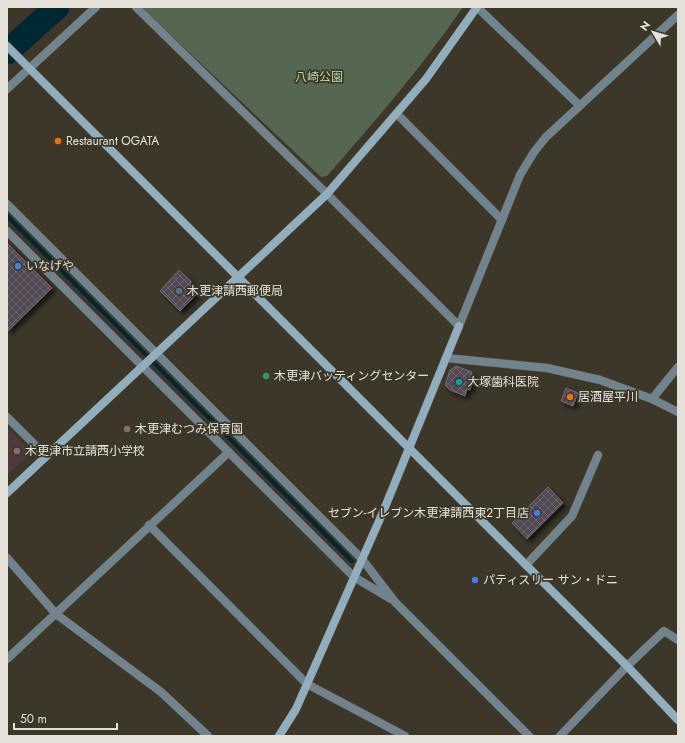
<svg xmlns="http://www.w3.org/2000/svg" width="685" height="743" font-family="Jost,'Noto Sans JP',sans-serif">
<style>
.education{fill:#4e393c}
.green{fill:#556750}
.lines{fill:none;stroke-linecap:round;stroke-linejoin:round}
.stream{stroke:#002833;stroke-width:4}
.river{stroke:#002833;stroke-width:25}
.building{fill:url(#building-cross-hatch);stroke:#726775;filter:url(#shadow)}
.street-casing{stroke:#5b5649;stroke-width:9}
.secondary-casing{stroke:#5b5649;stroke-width:9}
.street{stroke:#71848e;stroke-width:8}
.secondary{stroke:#90aebe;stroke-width:8}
.food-dot{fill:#e8710a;stroke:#3d3729;stroke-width:1.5}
.shop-dot{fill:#3f7fe0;stroke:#3d3729;stroke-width:1.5}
.service-dot{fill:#5c6f8a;stroke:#3d3729;stroke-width:1.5}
.leisure-dot{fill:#2e9e5b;stroke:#3d3729;stroke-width:1.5}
.culture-dot{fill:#0f9aa8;stroke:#3d3729;stroke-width:1.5}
.education-dot{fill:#8d6e63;stroke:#3d3729;stroke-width:1.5}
.labels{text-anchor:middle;stroke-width:3.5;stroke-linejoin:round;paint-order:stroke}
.park-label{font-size:12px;fill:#b1dda4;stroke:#3d3729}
.poi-label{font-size:12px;fill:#e5e1d9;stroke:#3d3729;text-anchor:start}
</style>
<defs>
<pattern id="building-cross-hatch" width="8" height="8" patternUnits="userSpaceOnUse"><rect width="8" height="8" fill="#534955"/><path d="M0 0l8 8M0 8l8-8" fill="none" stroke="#6c636d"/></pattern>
<filter id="shadow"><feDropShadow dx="3.5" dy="3.5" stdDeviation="2" flood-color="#0009"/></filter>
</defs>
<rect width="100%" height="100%" fill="#3d3729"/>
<polygon class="education" points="7,427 27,447 29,455 7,475"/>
<path class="green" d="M 141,7 L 463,7 C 422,67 375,121 327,176 L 321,177 Z"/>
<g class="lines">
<polyline class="stream" points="7,216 352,561"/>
<polyline class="river" points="7,52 57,7"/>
</g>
<g class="building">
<polygon points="7,243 52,288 7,332"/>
<polygon points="179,270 191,281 190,286 198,293 180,311 160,291"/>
<polygon points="456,366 472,372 471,377 473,379 470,390 467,389 465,396 450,390 445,385 450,370"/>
<polygon points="566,388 578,393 573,406 561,401"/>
<polygon points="548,487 563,503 527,539 512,523"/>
</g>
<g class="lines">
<defs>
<g id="street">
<polyline points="136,7 327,194 459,326 520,175 534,152 546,137 678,15"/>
<polyline points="477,7 579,105"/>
<polyline points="7,89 96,7"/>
<polyline points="397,114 502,220"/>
<polyline points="7,204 362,559 395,602 529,736"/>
<polyline points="7,231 354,577 391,599"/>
<polyline points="446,358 547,368 600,380 652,399 678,412"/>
<polyline points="652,399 678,367"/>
<polyline points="7,417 46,456"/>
<polyline points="149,525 307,684 405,736"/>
<polyline points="7,558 56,614 161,692 208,736"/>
<polyline points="526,565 572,516 598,455"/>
<polyline points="7,659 229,452"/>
<polyline points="560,736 627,666 664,631 678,640"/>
</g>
<g id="secondary">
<polyline points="7,46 627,666 678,720"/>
<polyline points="7,493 327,194 426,79 477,7"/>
<polyline points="279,736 296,709 383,512 459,326"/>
</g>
</defs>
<use href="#street" class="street-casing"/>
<use href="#secondary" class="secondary-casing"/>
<use href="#street" class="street"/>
<use href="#secondary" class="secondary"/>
</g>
<g class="food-dot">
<circle cx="58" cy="141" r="4"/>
<circle cx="570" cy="397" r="4"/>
</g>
<g class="shop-dot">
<circle cx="18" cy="266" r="4"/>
<circle cx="537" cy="513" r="4"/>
<circle cx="475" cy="580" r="4"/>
</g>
<circle class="service-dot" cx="179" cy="291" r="4"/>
<circle class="leisure-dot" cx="266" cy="376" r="4"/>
<circle class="culture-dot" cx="459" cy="382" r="4"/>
<g class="education-dot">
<circle cx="127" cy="429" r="4"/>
<circle cx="17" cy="451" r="4"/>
</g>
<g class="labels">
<g class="park-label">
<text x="319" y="81">八崎公園</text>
</g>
<g class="poi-label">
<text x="66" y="145">Restaurant OGATA</text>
<text x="26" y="270">いなげや</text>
<text x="187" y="295">木更津請西郵便局</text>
<text x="274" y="380">木更津バッティングセンター</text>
<text x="467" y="386">大塚歯科医院</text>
<text x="578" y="401">居酒屋平川</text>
<text x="135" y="433">木更津むつみ保育園</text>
<text x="25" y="455">木更津市立請西小学校</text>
<text x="529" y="517" text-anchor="end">セブン-イレブン木更津請西東2丁目店</text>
<text x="483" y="584">パティスリー サン・ドニ</text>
</g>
</g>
<rect width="685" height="743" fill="none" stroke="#e5e1d9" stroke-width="16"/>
<g transform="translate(653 32) rotate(308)" stroke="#3d3729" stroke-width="3" paint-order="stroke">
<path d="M0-3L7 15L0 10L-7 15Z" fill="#e5e1d9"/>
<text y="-6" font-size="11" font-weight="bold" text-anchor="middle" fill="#e5e1d9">N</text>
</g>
<path d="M14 723v6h103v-6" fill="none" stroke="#e5e1d9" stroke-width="2"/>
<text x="20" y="723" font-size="12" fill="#e5e1d9" stroke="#3d3729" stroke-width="3" paint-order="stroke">50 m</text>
</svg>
